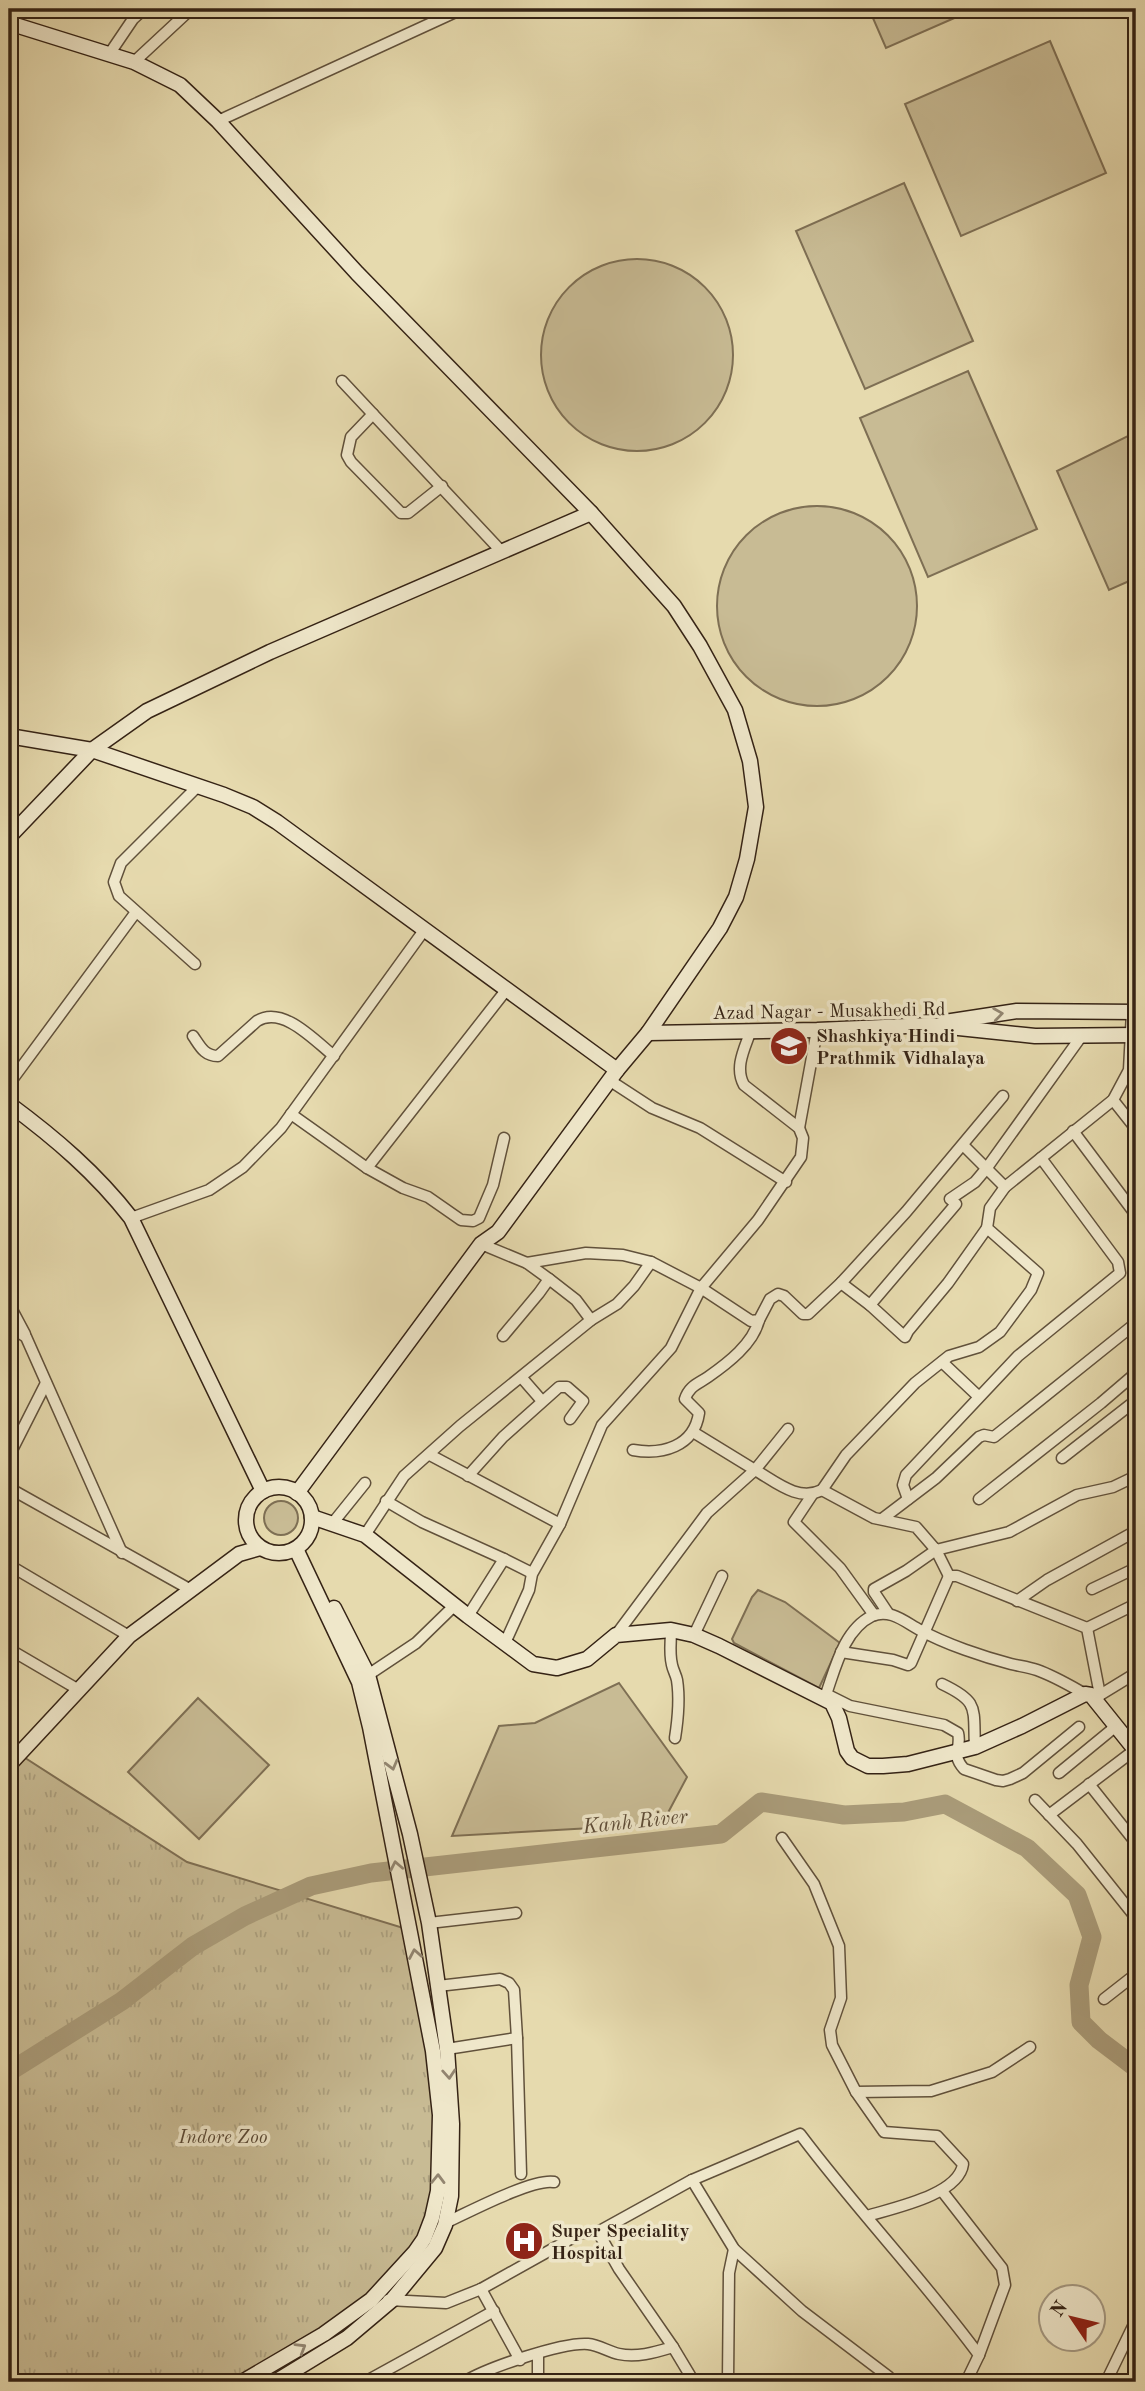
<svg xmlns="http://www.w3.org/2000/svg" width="1145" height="2391" font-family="'Old Standard TT',serif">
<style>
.park{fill:url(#park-tufts);stroke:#7e6f54;stroke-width:2}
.garden{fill:#c8bb94;stroke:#7e6f54;stroke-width:2}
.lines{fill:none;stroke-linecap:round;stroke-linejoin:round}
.river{stroke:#aa9c7a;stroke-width:19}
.street-casing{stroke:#61513b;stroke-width:13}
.secondary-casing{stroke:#352315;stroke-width:17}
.street{stroke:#efe7ca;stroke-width:10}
.secondary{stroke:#efe7ca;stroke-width:14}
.oneway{stroke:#928570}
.labels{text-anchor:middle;stroke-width:7;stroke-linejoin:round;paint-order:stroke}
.street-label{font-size:19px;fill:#352315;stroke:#efe7ca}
.poi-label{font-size:19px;font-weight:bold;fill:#352315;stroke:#efe7ca;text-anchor:start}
.park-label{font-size:19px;font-style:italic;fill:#5a4935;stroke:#efe7ca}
.water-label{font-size:21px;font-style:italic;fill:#5e4d38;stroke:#efe7ca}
</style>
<defs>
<pattern id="park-tufts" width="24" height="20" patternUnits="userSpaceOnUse" patternTransform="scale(1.75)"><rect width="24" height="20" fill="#c8bb94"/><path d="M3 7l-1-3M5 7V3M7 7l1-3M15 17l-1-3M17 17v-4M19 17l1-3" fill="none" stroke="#aca07f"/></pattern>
</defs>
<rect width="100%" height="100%" fill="#e6daae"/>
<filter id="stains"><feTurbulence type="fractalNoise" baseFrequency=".00286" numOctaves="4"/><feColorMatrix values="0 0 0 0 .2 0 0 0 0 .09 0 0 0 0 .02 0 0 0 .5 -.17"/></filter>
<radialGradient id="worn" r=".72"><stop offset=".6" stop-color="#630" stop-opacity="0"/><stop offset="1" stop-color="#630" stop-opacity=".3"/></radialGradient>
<polygon class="park" points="19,1754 187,1862 410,1930 440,2115 432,2218 371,2300 242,2382 10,2382 9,2379 9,1765"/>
<g class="garden">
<polygon points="869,9 975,9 886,48"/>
<polygon points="1050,41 1106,173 961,236 905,104"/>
<polygon points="904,183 973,341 865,389 796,231"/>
<circle cx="637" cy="355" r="96"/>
<polygon points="968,371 1037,529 928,577 860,418"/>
<polygon points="1136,432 1136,578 1109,590 1057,471"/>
<circle cx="817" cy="606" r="100"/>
<circle cx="281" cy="1518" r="17"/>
<polygon points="758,1590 785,1602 840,1643 819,1688 734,1643 732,1639 752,1597"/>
<polygon points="619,1683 687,1777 662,1824 452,1836 499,1726 535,1723"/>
<polygon points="198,1698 269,1765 199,1839 128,1772"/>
</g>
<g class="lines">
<polyline class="river" points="9,2072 122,2001 193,1946 245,1916 311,1886 371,1873 721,1834 761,1802 844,1815 904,1812 945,1804 1027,1848 1077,1895 1092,1937 1079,1985 1081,2022 1099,2040 1136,2068"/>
<defs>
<g id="street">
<polyline points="110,53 133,19 144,9"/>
<polyline points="134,62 191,9"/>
<polyline points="218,121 462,9"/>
<polyline points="342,381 502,552"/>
<polyline points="373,414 351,437 347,455 351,462 401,513 408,513 442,486"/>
<polyline points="195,964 119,896 114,882 121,863 198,786"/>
<polyline points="1132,1012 1129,1070 1113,1100 1005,1187 990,1208 987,1228 1038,1273 1031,1290 1000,1332 979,1347 949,1356 915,1383 846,1455 822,1490 874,1518 916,1527 936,1550 1009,1532 1077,1495 1113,1487 1136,1476"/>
<path d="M 193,1036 C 200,1046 204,1056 218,1056 L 257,1021 C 283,1005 315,1041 334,1056"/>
<polyline points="609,1080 652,1108 700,1128 786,1182"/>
<polyline points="9,1084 136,912"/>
<polyline points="1113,1100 1136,1129"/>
<polyline points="291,1114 367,1168 403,1188 428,1197 461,1220 473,1221 479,1218 493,1185 504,1138"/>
<polyline points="799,1128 817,1030"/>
<polyline points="1073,1131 1136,1215"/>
<polyline points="963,1145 1005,1187"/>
<polyline points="367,1168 507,989"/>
<polyline points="131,1218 209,1190 243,1167 281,1128 425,929"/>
<path d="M 481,1244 L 527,1263 L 586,1253 L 623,1255 L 651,1262 L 701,1288 L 758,1220 L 801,1157 L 803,1138 L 799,1128 L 744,1085 C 734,1067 745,1048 751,1030"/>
<polyline points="549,1279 576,1300 591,1320"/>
<polyline points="841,1283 870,1305 905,1337 908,1331 948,1283 987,1228"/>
<polyline points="9,1304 25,1334"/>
<polyline points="870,1305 956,1204 950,1199 975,1182 986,1169 1083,1034"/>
<polyline points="9,1326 26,1337 122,1553"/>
<polyline points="503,1336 539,1293 549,1279 527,1263"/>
<polyline points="942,1362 978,1396"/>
<polyline points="522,1378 542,1401"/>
<polyline points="693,1432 755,1470 788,1429"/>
<path d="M 633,1450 C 662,1455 694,1447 699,1413 L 685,1399 C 689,1386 698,1384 708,1377 C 728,1363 753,1344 759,1320"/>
<polyline points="430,1455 560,1524"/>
<polyline points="9,1456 46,1383"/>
<polyline points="1062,1458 1130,1405"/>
<polyline points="468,1476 503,1437 559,1387 567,1387 583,1401 570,1419"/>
<polyline points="9,1488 191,1590"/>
<polyline points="812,1495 794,1522 840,1568 874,1615"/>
<polyline points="908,1499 903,1485 906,1475 1018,1356 1120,1273 1118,1262 1041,1158"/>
<polyline points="979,1499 1101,1403 1136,1373"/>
<polyline points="386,1501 422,1522 504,1559 468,1616"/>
<polyline points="882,1519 936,1478 979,1437 984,1435 994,1437 1136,1323"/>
<polyline points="332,1524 365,1483"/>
<polyline points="365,1535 404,1476 460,1426 591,1320 617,1304 634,1286 651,1262"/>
<polyline points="504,1559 532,1573"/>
<polyline points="9,1565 129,1636"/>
<polyline points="1092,1589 1136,1568"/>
<polyline points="1017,1601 1047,1580 1136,1531"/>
<polyline points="888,1613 874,1592 874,1589 906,1571 936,1550 949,1576 957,1576 1087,1628 1100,1695"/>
<polyline points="1087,1628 1136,1604"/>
<path d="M 671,1630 C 671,1642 669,1653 672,1665 C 673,1670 676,1675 677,1680 C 680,1699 678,1719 675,1738"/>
<path d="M 616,1635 L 707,1513 L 755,1470 C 776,1482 798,1502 822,1490"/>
<polyline points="694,1635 722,1576"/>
<polyline points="505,1643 529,1590 532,1574 560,1524 602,1425 671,1348 701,1288 751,1321 759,1320 770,1299 778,1294 784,1296 803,1314 808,1314 841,1283 906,1212 1003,1096"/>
<polyline points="9,1649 79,1690"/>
<polyline points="841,1652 893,1660 908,1665 911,1663 949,1576"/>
<polyline points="368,1675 416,1643 454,1606"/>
<path d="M 942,1684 C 980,1702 973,1708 975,1747"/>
<path d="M 826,1694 L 850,1706 L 944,1725 L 958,1733 C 962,1749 950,1753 964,1769 L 996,1780 L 1003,1781 L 1010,1779 L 1023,1773 L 1079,1727"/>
<polyline points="1094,1695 1100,1695 1136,1673"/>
<path d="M 825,1697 C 835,1670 843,1630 872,1616 C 890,1608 905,1622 920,1630 C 945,1644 984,1657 1011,1664 C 1019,1666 1028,1667 1037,1670 C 1054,1676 1069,1685 1085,1694"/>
<polyline points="1059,1773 1115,1727"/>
<polyline points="1089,1784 1136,1843"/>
<polyline points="1035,1800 1077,1844 1136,1918"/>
<polyline points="1049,1815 1136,1749"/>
<polyline points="782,1838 814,1884 839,1946 841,1998 830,2030 832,2045 856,2092 931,2091 992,2072 1030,2047"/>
<polyline points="429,1923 516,1913"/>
<polyline points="438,1986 500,1979 509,1983 514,1990 517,2038 447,2049"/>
<polyline points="1104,1999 1136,1974"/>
<polyline points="517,2038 521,2174"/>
<path d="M 856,2092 L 884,2132 L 937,2136 L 963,2164 C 959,2195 893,2208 867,2216"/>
<polyline points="692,2180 734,2249 802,2311 889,2377"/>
<polyline points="942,2191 1002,2268 1005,2285 979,2355"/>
<path d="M 445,2223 C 467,2213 533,2178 554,2182"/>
<polyline points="481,2289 520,2360"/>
<polyline points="388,2300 446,2303 481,2289 581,2233 598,2232"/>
<polyline points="673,2347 694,2382"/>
<polyline points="365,2382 494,2311"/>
<path d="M 464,2382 C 487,2368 562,2342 588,2344 C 599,2345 609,2352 619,2354 C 637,2358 656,2352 673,2347 L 619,2269 L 598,2232 L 692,2180 L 800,2134 C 857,2210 923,2279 979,2355 L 966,2382"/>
<polyline points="538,2382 538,2354"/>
<polyline points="728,2382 729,2273 734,2249"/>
<polyline points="1106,2382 1136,2320"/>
</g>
<g id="secondary">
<polyline points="9,23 134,62 180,85 218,121 357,273 591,513 674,606 700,646 735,710 750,761 756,807 747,859 736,897 720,928 648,1033 617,1070 498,1232 481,1244 297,1493"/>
<polyline points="9,736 92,750 224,795 253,807 277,822 617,1070"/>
<polyline points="9,837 92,750 147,711 270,652 591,513"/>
<polyline points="945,1022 1017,1011 1136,1012"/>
<polyline points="648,1033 817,1030 930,1025 1035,1036 1136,1035"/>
<path d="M 9,1104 C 55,1138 96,1173 131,1218 L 263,1491"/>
<circle cx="279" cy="1520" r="33"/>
<polyline points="312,1517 365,1535 468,1616 533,1664 557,1668 587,1659 616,1635 671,1630 694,1635 719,1646 832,1703 839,1718 847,1751 852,1758 868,1766 883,1766 908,1764 975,1747 1022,1726 1085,1694 1091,1695 1136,1751"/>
<polyline points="9,1765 129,1636 239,1554 260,1548"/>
<polyline points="242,2382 324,2334 371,2300 415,2252 424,2239 432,2218 438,2191 440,2115 433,2051 370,1727 359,1682 296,1549"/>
<polyline points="275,2382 347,2338 392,2300 435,2248 445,2225 451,2196 452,2124 447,2049 429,1923 410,1834 368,1675 334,1608"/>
</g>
</defs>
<use href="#street" class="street-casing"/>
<use href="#secondary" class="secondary-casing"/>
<use href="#street" class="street"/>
<use href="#secondary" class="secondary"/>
</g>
<defs><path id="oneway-chevron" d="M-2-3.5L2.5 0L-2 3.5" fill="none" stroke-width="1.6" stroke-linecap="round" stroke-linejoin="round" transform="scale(1.75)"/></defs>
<g class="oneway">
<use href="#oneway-chevron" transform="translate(998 1014) rotate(-8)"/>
<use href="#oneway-chevron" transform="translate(392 1765) rotate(75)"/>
<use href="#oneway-chevron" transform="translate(396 1866) rotate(-101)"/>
<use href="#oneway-chevron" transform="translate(415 1954) rotate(-100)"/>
<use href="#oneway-chevron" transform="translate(449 2074) rotate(86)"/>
<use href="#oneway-chevron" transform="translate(438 2179) rotate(-89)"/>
<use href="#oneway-chevron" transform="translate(301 2348) rotate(-31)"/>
</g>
<defs>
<symbol id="school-disc" viewBox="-11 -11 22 22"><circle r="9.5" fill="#8f2418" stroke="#efe7ca"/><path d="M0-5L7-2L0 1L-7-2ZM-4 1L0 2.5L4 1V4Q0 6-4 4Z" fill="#fff"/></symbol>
<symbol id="hospital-disc" viewBox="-11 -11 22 22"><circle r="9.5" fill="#8f2418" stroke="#efe7ca"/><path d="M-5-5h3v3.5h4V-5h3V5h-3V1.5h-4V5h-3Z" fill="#fff"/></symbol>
</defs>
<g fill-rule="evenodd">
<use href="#school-disc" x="767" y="1024" width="44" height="44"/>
<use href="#hospital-disc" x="502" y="2219" width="44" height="44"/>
</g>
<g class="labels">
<g class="street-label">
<text transform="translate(829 1010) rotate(-1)" y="7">Azad Nagar - Musakhedi Rd</text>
</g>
<g class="poi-label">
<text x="816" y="1042">Shashkiya Hindi<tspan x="816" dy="22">Prathmik Vidhalaya</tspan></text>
<text x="551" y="2237">Super Speciality<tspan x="551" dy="22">Hospital</tspan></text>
</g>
<g class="park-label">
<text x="223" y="2143">Indore Zoo</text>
</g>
<g class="water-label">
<text transform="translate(635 1821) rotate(-6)" y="7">Kanh River</text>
</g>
</g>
<rect width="1145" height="2391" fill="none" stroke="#e6daae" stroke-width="35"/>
<rect x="10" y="10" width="1124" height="2370" fill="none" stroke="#352315" stroke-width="3.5"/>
<rect x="18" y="18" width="1110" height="2356" fill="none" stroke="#352315" stroke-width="2"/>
<g transform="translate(1072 2318) rotate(305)"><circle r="33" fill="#efe7ca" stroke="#a59982" stroke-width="2"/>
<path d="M0-5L12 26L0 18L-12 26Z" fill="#8f2418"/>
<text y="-10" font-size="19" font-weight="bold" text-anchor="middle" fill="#352315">N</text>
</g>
<rect width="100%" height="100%" filter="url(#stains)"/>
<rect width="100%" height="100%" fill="url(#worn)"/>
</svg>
